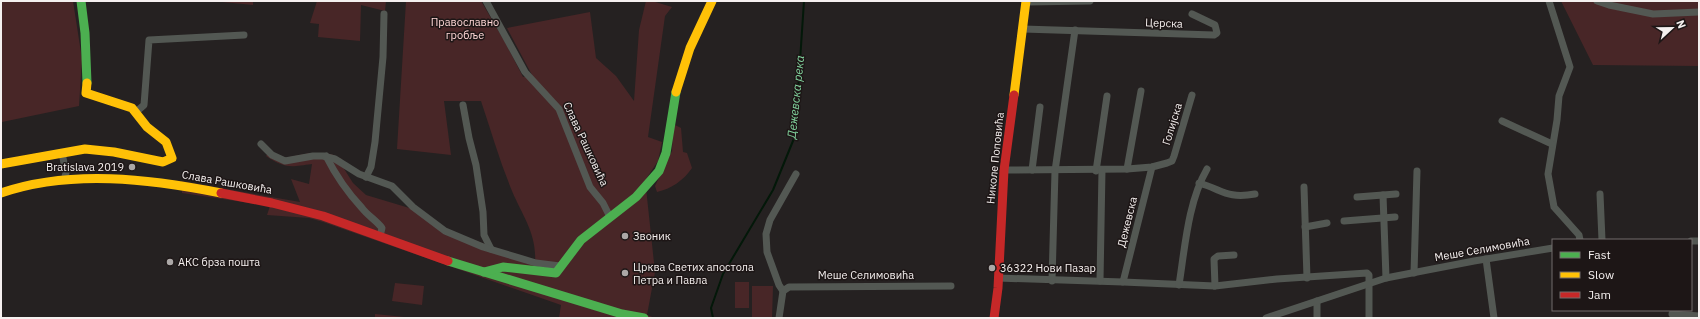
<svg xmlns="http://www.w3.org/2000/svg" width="1700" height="319" font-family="'IBM Plex Sans',sans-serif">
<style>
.green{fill:#482627}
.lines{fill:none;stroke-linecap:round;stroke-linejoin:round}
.stream{stroke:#031809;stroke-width:2}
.street{stroke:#535853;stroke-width:7}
.fast{stroke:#4caf50;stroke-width:9}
.slow{stroke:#ffc107;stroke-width:9}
.jam{stroke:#c62828;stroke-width:9}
.poi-dot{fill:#aca8a7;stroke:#1d1616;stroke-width:1.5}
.labels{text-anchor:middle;stroke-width:3;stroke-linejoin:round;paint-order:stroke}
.park-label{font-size:11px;fill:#fed6d5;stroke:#1d1616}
.street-label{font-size:11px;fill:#f5f0ef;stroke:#1d1616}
.poi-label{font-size:11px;fill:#f5f0ef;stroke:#1d1616;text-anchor:start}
.water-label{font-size:12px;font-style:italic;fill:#82d49e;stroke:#1d1616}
</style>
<rect width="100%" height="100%" fill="#252121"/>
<g class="green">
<polygon points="1,1 73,1 82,59 79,106 2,122"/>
<polygon points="212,1 253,1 253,5"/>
<polygon points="317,1 386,1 385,11 361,5 360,41 318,37 319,24 310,23"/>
<path d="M 406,1 L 481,1 L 505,42 L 523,77 L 532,75 L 507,28 L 590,12 L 596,58 L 616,76 L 634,101 L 639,30 L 646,1 L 652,1 L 672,7 L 665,16 L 648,137 L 662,142 L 658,161 L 646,179 L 646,188 L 655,272 L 647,315 L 655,318 L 559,318 L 561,305 L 323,222 L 309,218 L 267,215 L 270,206 L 182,193 L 181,181 L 300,202 L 291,179 L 309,184 L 312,164 C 290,167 286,169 266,156 L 270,151 L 284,158 L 310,153 L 331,154 L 342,159 L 341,164 L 353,183 L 366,195 L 416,210 L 437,226 L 535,263 C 537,234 523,217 512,191 C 500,162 491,131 481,101 L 444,101 L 451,155 L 397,149 Z"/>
<polygon points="1561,1 1699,1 1699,66 1593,65"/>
<path d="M 673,124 L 681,128 L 683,152 L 687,153 L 692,168 C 684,180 671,189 657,192 L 655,186 L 672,151 Z"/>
<rect x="735" y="282" width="14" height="26"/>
<polygon points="395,283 424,286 422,305 392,301"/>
<polygon points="752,286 773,286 772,318 752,318"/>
<polygon points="375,314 414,318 375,318"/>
</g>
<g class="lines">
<polyline class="stream" points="713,318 711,308 723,274 773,190 795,136 804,1"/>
<g class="street">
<polyline points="486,1 525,72 559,109 590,187 603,203 610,217"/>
<polyline points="1549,1 1570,67 1559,96 1557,120 1548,174 1554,207 1579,235 1580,240"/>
<polyline points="1597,1 1609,5 1653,14 1699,12"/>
<polyline points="1026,2 1090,1"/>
<polyline points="1023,29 1214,35 1217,33 1215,25 1192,14"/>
<polyline points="463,105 469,138 476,165 483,212 484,235 491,249"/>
<polyline points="136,112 144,105 149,40 244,35"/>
<polyline points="1502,121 1552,144"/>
<polyline points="261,144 272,155 285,161 313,156 323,156 335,159 359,174 392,186 413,207 445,231 483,247 536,263 560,266"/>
<polyline points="62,153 66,173 64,180"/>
<path d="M 326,156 C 335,174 348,193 362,208 C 367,215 377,221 382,228 L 380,236"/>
<polyline points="1127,169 1141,91"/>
<polyline points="1004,170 1127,169 1152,167 1167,163 1172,161 1174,156 1192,95"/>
<polyline points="1032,170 1040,107"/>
<polyline points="1096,171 1107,96"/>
<polyline points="366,177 371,167 375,142 383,57 384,14"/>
<path d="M 1199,183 C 1223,190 1227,199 1255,194"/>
<polyline points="1304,187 1307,278"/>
<polyline points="1600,194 1602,240"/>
<polyline points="1383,195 1386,278"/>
<polyline points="1357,197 1396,194"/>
<polyline points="1344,221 1395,217"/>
<polyline points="1305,227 1327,223"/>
<polyline points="1691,241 1699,241"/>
<polyline points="1486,259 1494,318"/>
<polyline points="1414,273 1417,171"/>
<polyline points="998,278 1123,282 1152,167"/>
<polyline points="1052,281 1055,171 1075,30"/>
<polyline points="1100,281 1102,170"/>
<polyline points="1123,282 1215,286 1277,279 1367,273 1369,275 1369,318"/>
<path d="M 1179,285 C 1185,247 1188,202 1207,169"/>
<polyline points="1215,286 1214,259 1218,256 1234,255"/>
<polyline points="783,291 779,285 767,252 766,234 770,220 796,174"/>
<polyline points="1317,301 1317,318"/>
<polyline points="1672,314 1699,316"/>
<polyline points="779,318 783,291 789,287 951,286"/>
<polyline points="1266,318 1386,278 1474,261 1553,248"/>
</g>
<g class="fast">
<polyline points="81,1 85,33 87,83"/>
<polyline points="448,261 622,314 644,318"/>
<polyline points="484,272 503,267 556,273 581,240 636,197 659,171 666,153 676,92"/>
</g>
<g class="slow">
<polyline points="676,92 690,48 712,1"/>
<polyline points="1014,95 1026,1"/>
<polyline points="1,164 85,149 114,152 163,162 172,158 166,142 147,127 132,108 86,93 87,83"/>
<path d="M 1,193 C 71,169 150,179 221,193"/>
</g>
<g class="jam">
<polyline points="221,193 272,203 323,216 448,261"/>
<polyline points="994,318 998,288 1004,170 1014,95"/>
</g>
</g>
<g class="poi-dot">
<circle cx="132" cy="167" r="4"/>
<circle cx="625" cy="236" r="4"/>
<circle cx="170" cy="262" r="4"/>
<circle cx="992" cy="268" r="4"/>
<circle cx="625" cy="273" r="4"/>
</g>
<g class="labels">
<g class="park-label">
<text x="465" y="26">Православно<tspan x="465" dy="13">гробље</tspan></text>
</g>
<g class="street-label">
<text transform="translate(1164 23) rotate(2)" y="4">Церска</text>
<text transform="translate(1172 124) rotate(-73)" y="4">Голијска</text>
<text transform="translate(586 144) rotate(65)" y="4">Слава Рашковића</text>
<text transform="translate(995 158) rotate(-84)" y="4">Николе Поповића</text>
<text transform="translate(227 182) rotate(10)" y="4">Слава Рашковића</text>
<text transform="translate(1127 222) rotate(-76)" y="4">Дежевска</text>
<text transform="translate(1482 249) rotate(-10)" y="4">Меше Селимовића</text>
<text x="866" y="279">Меше Селимовића</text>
</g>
<g class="poi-label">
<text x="124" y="171" text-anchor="end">Bratislava 2019</text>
<text x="633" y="240">Звоник</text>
<text x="178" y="266">АКС брза пошта</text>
<text x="633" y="271">Црква Светих апостола<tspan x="633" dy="13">Петра и Павла</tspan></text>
<text x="1000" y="272">36322 Нови Пазар</text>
</g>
<g class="water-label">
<text transform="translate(796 97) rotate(-84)" y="4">Дежевска река</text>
</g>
</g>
<rect width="1700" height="319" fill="none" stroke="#f5f0ef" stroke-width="4"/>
<rect x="1552" y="239" width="140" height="72" fill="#1d1616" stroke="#736d6d"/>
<rect x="1560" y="252" width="20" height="6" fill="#4caf50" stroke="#736d6d"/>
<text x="1588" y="259" font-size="12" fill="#f5f0ef">Fast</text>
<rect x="1560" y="272" width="20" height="6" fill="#ffc107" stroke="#736d6d"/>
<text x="1588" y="279" font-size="12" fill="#f5f0ef">Slow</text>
<rect x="1560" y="292" width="20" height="6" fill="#c62828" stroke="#736d6d"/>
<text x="1588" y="299" font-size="12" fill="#f5f0ef">Jam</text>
<g transform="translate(1672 28) rotate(68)" stroke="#1d1616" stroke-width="3" paint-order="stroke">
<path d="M0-3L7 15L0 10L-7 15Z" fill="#f5f0ef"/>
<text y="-6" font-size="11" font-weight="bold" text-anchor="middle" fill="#f5f0ef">N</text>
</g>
</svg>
